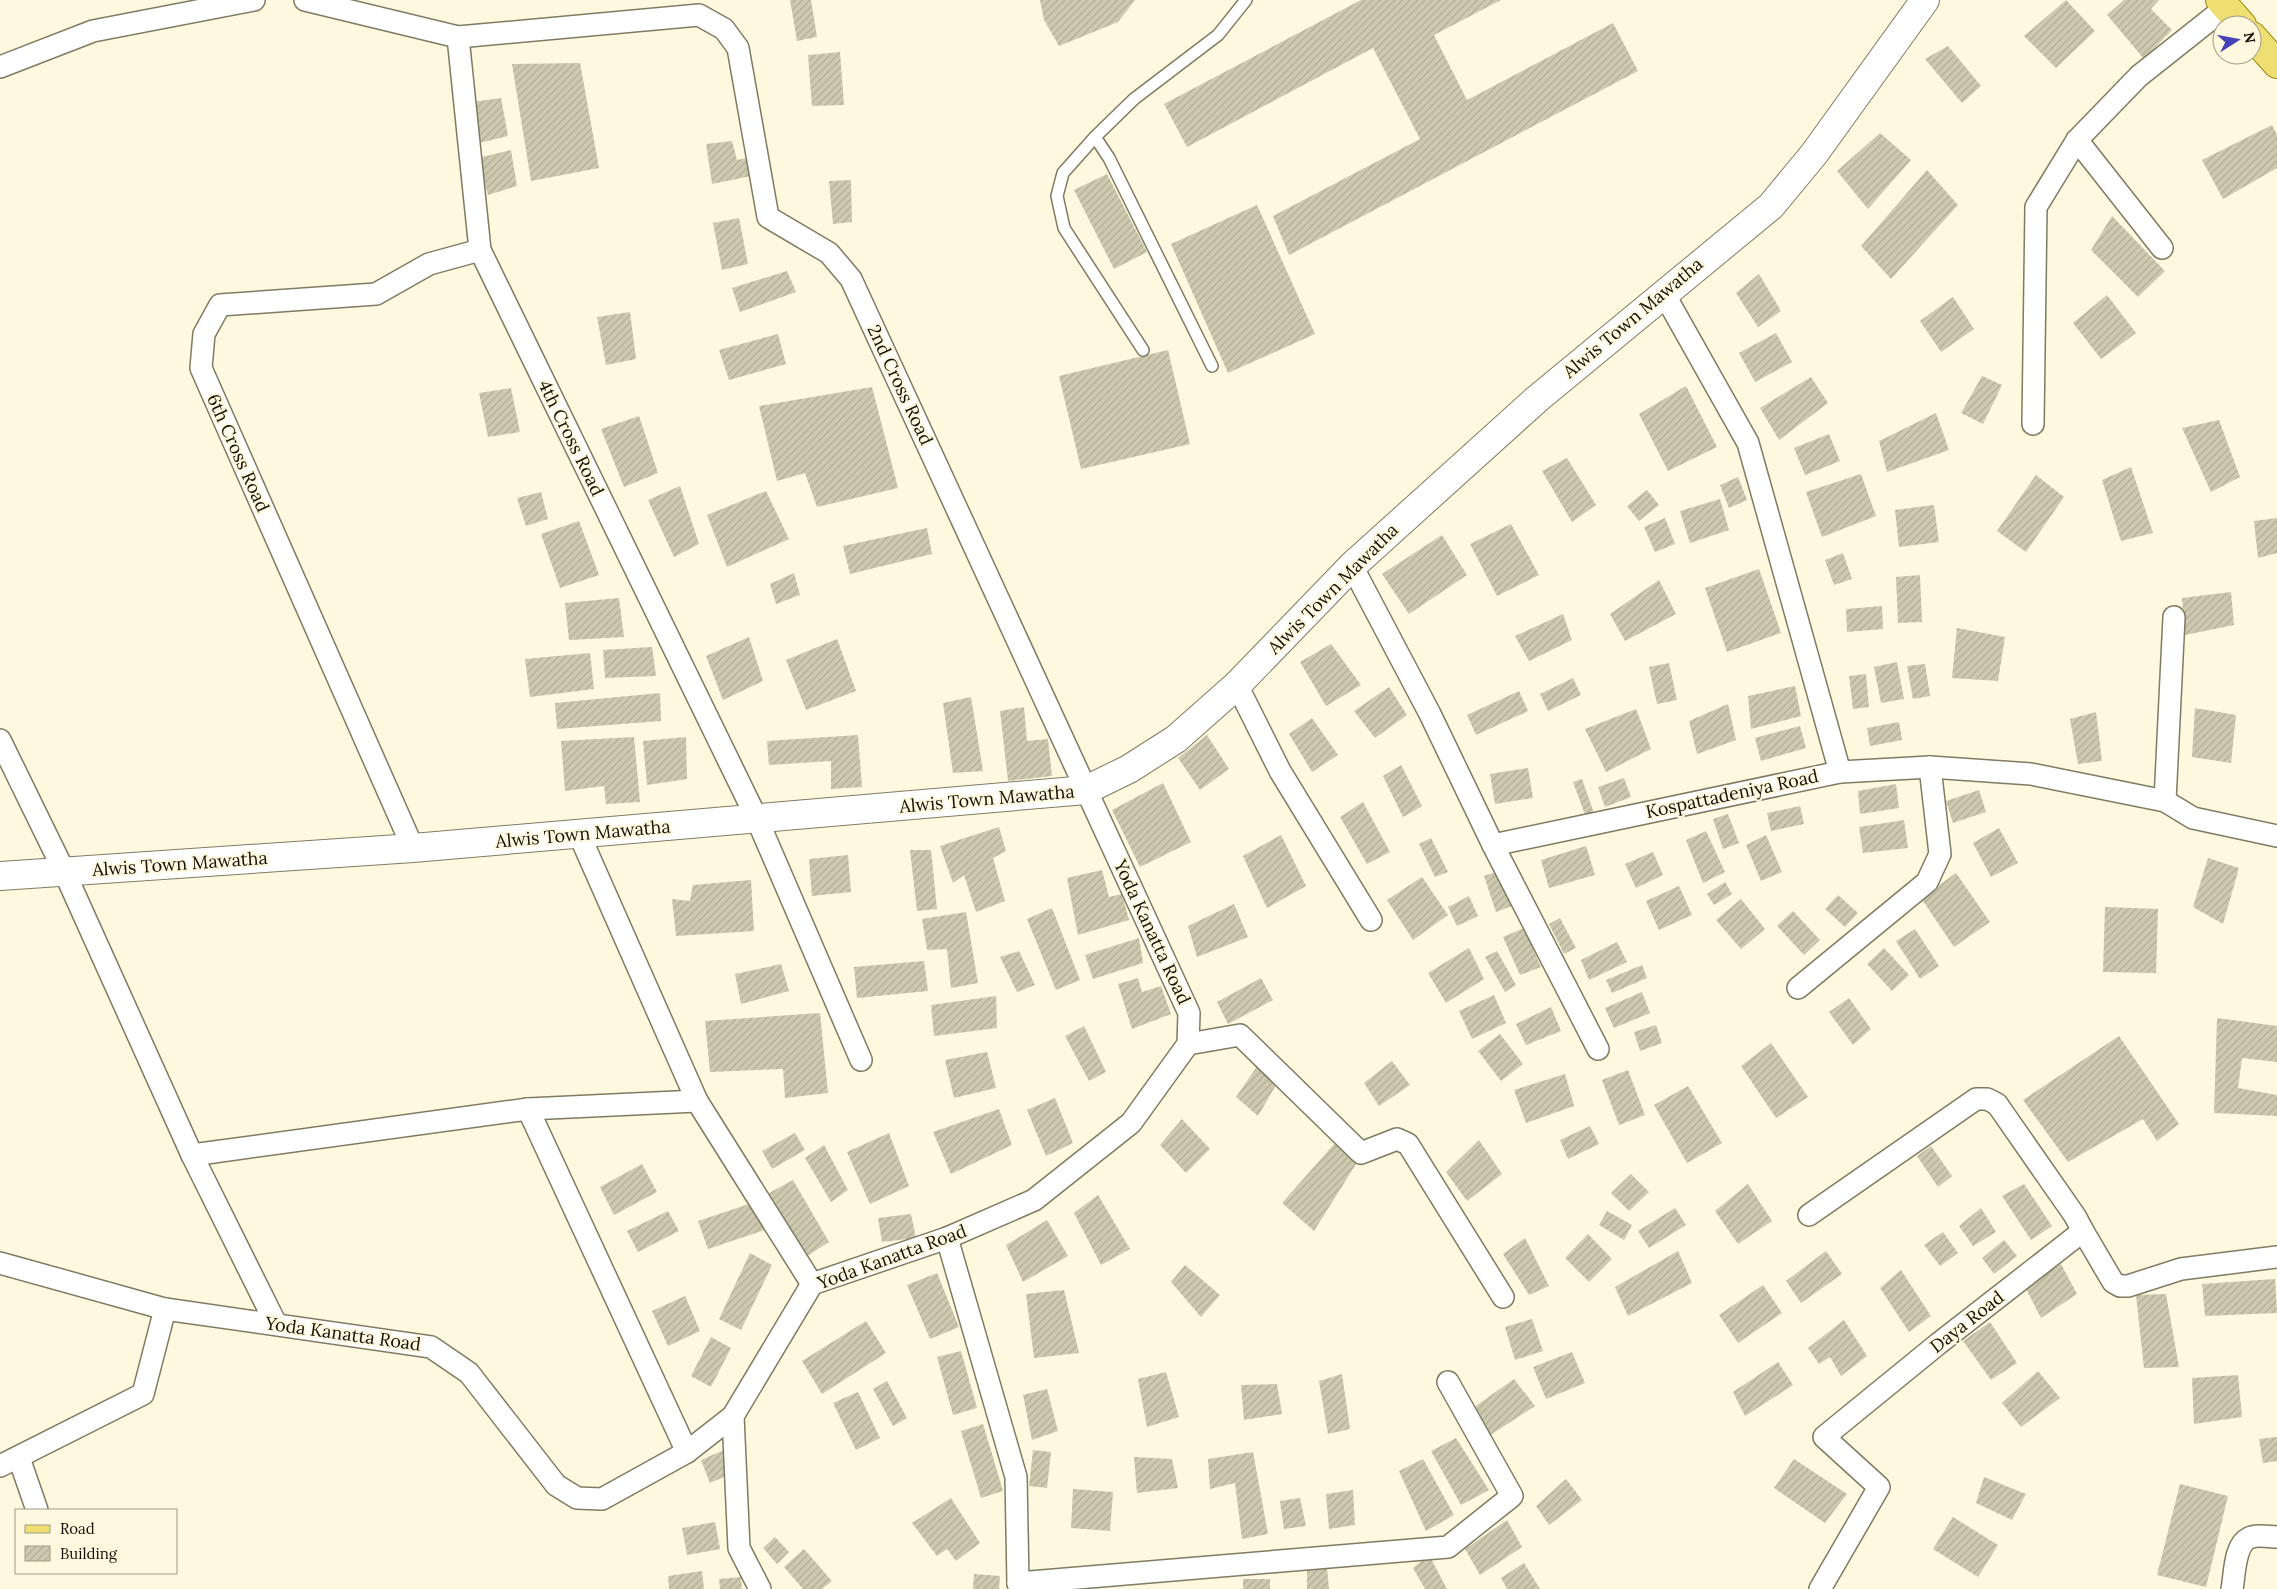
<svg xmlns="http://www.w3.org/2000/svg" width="2277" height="1589" font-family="Lora,serif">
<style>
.building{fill:url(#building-hatch)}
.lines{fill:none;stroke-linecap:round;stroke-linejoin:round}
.lane-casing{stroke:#7f7b63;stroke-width:14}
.street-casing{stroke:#7f7b63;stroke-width:24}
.secondary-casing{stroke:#7f7b63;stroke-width:30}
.primary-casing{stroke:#9b8910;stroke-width:30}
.lane{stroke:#fff;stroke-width:11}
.street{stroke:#fff;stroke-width:21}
.secondary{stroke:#fff;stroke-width:28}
.primary{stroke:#efdf73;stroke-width:28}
.labels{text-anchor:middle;stroke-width:4.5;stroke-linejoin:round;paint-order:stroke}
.street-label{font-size:18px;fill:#131108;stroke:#fef9de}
</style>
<defs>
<pattern id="building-hatch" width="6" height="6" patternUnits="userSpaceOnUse" patternTransform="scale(1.25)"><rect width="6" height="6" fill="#cecab0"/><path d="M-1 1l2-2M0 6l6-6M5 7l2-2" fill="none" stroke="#b0ac96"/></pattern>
</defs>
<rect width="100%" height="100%" fill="#fef9de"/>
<g class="building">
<polygon points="790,0 811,0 817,37 797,41"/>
<polygon points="1040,0 1135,0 1118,22 1059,46 1044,20"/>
<polygon points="1361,0 1501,0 1434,35 1467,100 1613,23 1638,71 1289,255 1273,216 1420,139 1373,48 1187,147 1164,104"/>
<polygon points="2066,0 2095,31 2056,68 2024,36"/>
<polygon points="2124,0 2159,0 2151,9 2172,30 2144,59 2107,15"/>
<polygon points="1948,46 1981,86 1962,103 1925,59"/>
<polygon points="840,52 844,105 812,106 808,55"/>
<polygon points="580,63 599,168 531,181 512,64"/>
<polygon points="501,98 508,136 479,143 472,102"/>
<polygon points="2272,125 2277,135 2277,168 2223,199 2202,160"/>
<polygon points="1880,133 1911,160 1868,209 1837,171"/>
<polygon points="732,141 737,160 747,158 751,176 712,184 706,144"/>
<polygon points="511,150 517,186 488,195 478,158"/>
<polygon points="1927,170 1958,205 1891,279 1861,246"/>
<polygon points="1107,174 1147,252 1114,269 1074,190"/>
<polygon points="851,180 852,222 833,224 829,181"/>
<polygon points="1257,205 1315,334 1228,373 1171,244"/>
<polygon points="2112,216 2165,271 2138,297 2091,250"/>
<polygon points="739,218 748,264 722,270 713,223"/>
<polygon points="787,271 796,292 740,312 732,288"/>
<polygon points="1759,274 1781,311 1758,327 1736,293"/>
<polygon points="2107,295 2136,333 2101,359 2073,323"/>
<polygon points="1953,297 1974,329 1941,352 1920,321"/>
<polygon points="630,312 636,359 606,365 597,317"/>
<polygon points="1776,333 1792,362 1755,382 1739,353"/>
<polygon points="778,334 786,364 729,380 719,350"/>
<polygon points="1168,350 1190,444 1081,469 1059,376"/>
<polygon points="1982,376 2002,385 1983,424 1961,413"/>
<polygon points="1811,377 1828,403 1779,440 1760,408"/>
<polygon points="1686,386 1717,447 1668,471 1639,414"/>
<polygon points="872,387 898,488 817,507 805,473 777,481 759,406"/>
<polygon points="511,388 520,432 488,437 479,393"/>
<polygon points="1936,413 1949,450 1887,472 1879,441"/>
<polygon points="639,416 658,473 624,487 601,429"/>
<polygon points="2219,420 2240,477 2211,492 2182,428"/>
<polygon points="1829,434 1840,461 1805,475 1794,448"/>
<polygon points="1567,458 1596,505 1572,522 1542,471"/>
<polygon points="2131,467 2153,533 2121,541 2102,480"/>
<polygon points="1861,474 1876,516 1822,537 1806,492"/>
<polygon points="2036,475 2064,497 2026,552 1997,531"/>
<polygon points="1738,477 1747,500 1729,508 1720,485"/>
<polygon points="680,486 699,544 674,557 648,500"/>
<polygon points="1647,490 1659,505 1639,521 1627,506"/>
<polygon points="766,491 789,539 727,567 707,515"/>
<polygon points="541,492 548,519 526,526 517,498"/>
<polygon points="1720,499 1729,530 1690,543 1680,511"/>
<polygon points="1934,505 1939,542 1899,547 1895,510"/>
<polygon points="1665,518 1675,544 1655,552 1644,527"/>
<polygon points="2277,518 2277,553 2258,558 2254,521"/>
<polygon points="579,521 599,575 560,588 541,534"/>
<polygon points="1511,524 1539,575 1497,596 1470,544"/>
<polygon points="927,528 932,554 850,574 843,546"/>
<polygon points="1442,535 1467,575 1409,614 1382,574"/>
<polygon points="1843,553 1852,579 1834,585 1825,560"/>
<polygon points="1759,569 1781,633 1727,652 1705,588"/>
<polygon points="794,573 800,595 776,604 770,584"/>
<polygon points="1920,575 1922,622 1898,623 1896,577"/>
<polygon points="1659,580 1676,614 1625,641 1610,614"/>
<polygon points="2231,592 2234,625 2185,635 2182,598"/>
<polygon points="619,598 624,637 569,640 565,603"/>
<polygon points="1882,606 1883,629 1847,632 1846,609"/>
<polygon points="1563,614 1572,640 1529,661 1515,636"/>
<polygon points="1957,628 2005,637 1998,681 1952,678"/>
<polygon points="749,637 763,681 723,700 706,656"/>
<polygon points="837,639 856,691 806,710 786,660"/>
<polygon points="1331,644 1361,685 1326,706 1300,662"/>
<polygon points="652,647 656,676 605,678 603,650"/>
<polygon points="590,653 594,689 530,697 525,659"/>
<polygon points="1897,662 1904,699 1881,703 1874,667"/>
<polygon points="1669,663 1677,700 1657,704 1649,667"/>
<polygon points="1925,664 1930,696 1913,699 1907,666"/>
<polygon points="1866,674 1869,707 1853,709 1849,676"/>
<polygon points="1573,678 1581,695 1548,711 1540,694"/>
<polygon points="1795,686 1801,716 1751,729 1748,696"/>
<polygon points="1389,687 1407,715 1375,738 1354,711"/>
<polygon points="1519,691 1528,711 1476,735 1467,715"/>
<polygon points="660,693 661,721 557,729 555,703"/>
<polygon points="971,697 983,771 953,773 943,703"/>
<polygon points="1728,704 1736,740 1697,754 1689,721"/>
<polygon points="1024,707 1027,741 1048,739 1052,776 1008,781 1000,711"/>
<polygon points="2195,708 2236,715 2231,763 2192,757"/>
<polygon points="1636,709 1651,749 1606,772 1585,729"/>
<polygon points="2096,712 2102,761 2078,764 2070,719"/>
<polygon points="1312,718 1338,755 1312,772 1289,734"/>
<polygon points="1899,722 1902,740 1870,746 1867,728"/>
<polygon points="1800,726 1806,748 1761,761 1755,738"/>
<polygon points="858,735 862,787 831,789 831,761 769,765 767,741"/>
<polygon points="1207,735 1229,769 1200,790 1178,758"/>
<polygon points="634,737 640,802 606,804 604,786 565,791 561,741"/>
<polygon points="686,737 687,779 647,785 643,741"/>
<polygon points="1401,765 1422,806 1403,817 1383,776"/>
<polygon points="1528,768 1533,798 1495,804 1490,774"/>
<polygon points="1624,778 1631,797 1605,807 1598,787"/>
<polygon points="1582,779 1595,816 1587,820 1573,782"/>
<polygon points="1163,783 1191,842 1140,867 1112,810"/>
<polygon points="1896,784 1899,808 1860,814 1858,791"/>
<polygon points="1979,790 1986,812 1953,823 1946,801"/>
<polygon points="1363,802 1390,852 1367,864 1340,817"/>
<polygon points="1800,806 1804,824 1771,831 1767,813"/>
<polygon points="1728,814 1739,843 1723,849 1713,819"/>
<polygon points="1904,820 1908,848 1863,853 1859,827"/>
<polygon points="999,827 1006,851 993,858 1005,901 976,912 964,875 953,883 940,846"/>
<polygon points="1999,828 2018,863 1991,877 1973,843"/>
<polygon points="1706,831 1725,872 1703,883 1686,840"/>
<polygon points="1281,835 1306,886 1267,908 1243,856"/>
<polygon points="1766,835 1782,872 1761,881 1746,845"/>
<polygon points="1431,838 1448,872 1435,877 1419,844"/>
<polygon points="1586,846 1595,875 1549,888 1541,860"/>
<polygon points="910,850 931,850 937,909 917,911"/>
<polygon points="1653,852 1663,875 1636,888 1625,864"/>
<polygon points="848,855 851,892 812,896 809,859"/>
<polygon points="2208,858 2239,868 2223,924 2193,907"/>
<polygon points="1102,870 1109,897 1122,894 1129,920 1078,935 1067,878"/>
<polygon points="1499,871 1512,906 1496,912 1484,876"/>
<polygon points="1956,873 1990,922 1954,947 1921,898"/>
<polygon points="1422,877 1448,915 1413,940 1387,900"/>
<polygon points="751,880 754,931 676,936 672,899 690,901 693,885"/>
<polygon points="1725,882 1732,894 1714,905 1707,894"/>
<polygon points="1679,886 1692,915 1659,930 1646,901"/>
<polygon points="1838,895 1858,913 1845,927 1825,909"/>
<polygon points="1469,896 1478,916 1457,926 1448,907"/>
<polygon points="1741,899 1765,929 1741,949 1716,920"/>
<polygon points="1234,904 1248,937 1197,957 1188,926"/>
<polygon points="2105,907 2158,909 2156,973 2103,972"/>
<polygon points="1052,908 1080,980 1056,990 1027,919"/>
<polygon points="1793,911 1820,940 1804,955 1777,926"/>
<polygon points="966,912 978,983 951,988 947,949 927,950 922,919"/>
<polygon points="1560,918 1576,948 1564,954 1549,924"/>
<polygon points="1524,928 1541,967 1520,975 1503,937"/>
<polygon points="1915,929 1939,966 1920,979 1896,941"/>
<polygon points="1139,938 1143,963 1093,979 1085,955"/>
<polygon points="1617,942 1627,962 1589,980 1581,960"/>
<polygon points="1469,948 1484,979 1446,1003 1428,973"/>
<polygon points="1884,948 1909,975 1892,991 1867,964"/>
<polygon points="1019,951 1035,985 1017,992 1000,957"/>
<polygon points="1497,951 1516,985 1505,992 1485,957"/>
<polygon points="924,961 928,991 857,998 854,967"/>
<polygon points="781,964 789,991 741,1004 735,974"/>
<polygon points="1642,965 1647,978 1612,993 1606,980"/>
<polygon points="1138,978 1142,992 1161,986 1171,1014 1132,1029 1118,984"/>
<polygon points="1261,978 1273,1000 1228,1024 1217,1002"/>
<polygon points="1642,992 1650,1013 1614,1028 1605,1008"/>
<polygon points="1494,995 1506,1023 1472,1039 1459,1011"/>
<polygon points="996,996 997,1028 934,1036 931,1005"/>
<polygon points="1849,998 1871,1029 1853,1045 1829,1012"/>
<polygon points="1551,1007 1561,1031 1526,1045 1516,1024"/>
<polygon points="820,1013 828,1093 785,1098 783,1069 710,1072 705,1021"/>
<polygon points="2217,1018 2277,1026 2277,1062 2242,1058 2238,1088 2277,1095 2277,1116 2214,1113"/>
<polygon points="1656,1025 1662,1043 1640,1051 1634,1032"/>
<polygon points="1084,1026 1106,1072 1089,1081 1065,1036"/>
<polygon points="1500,1034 1523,1064 1501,1081 1478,1051"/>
<polygon points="2119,1036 2179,1124 2157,1141 2143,1119 2068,1162 2023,1100"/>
<polygon points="1771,1043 1808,1097 1776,1118 1741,1066"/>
<polygon points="987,1052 996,1088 954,1098 945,1060"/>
<polygon points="1392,1061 1410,1085 1379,1106 1364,1083"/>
<polygon points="1258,1065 1276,1085 1258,1116 1236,1097"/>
<polygon points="1628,1070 1645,1115 1619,1125 1602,1080"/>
<polygon points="1565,1074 1574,1106 1526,1123 1514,1090"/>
<polygon points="1688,1086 1722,1143 1687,1163 1654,1105"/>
<polygon points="1055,1098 1073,1143 1046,1156 1027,1110"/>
<polygon points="999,1109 1012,1145 951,1174 933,1132"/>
<polygon points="1182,1119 1210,1149 1186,1173 1160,1145"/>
<polygon points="1590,1126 1599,1144 1568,1159 1560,1140"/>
<polygon points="795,1133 805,1150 772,1169 762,1151"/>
<polygon points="889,1133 909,1186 870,1204 847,1152"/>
<polygon points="1479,1140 1502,1174 1467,1201 1446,1172"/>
<polygon points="1335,1143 1358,1161 1314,1231 1282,1203"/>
<polygon points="824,1145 848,1190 831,1202 805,1158"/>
<polygon points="1931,1146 1952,1176 1938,1187 1917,1156"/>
<polygon points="642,1164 657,1192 614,1215 600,1187"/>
<polygon points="1631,1174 1649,1192 1629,1211 1611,1193"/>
<polygon points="793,1180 829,1242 807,1256 769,1193"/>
<polygon points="1748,1184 1772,1221 1738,1244 1715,1211"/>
<polygon points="2024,1184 2052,1226 2031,1240 2002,1196"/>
<polygon points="1098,1195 1130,1249 1101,1265 1074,1213"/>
<polygon points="755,1202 765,1230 708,1249 698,1221"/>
<polygon points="1675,1208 1686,1225 1649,1248 1638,1231"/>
<polygon points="1981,1208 1996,1232 1973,1246 1959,1226"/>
<polygon points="668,1211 679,1231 638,1252 627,1231"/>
<polygon points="1607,1211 1632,1225 1624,1240 1599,1225"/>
<polygon points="911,1214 916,1238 882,1242 878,1218"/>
<polygon points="1047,1220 1068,1256 1023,1282 1006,1245"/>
<polygon points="1943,1232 1958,1253 1940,1266 1924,1245"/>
<polygon points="1588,1234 1612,1259 1589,1282 1565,1258"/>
<polygon points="1525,1238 1549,1286 1529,1295 1503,1254"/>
<polygon points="2004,1240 2017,1256 1994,1274 1982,1258"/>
<polygon points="1678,1251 1692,1283 1628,1316 1615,1287"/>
<polygon points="1826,1251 1842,1274 1801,1303 1786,1281"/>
<polygon points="750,1253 772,1265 741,1330 719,1319"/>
<polygon points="2061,1264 2077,1294 2041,1318 2025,1287"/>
<polygon points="1185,1265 1220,1295 1201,1317 1171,1282"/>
<polygon points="1901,1270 1931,1316 1909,1332 1880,1288"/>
<polygon points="937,1273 959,1327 930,1339 907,1285"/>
<polygon points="2275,1279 2277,1313 2205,1316 2202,1284"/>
<polygon points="1763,1285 1782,1313 1738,1343 1719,1315"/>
<polygon points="1064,1290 1079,1353 1034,1358 1026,1294"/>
<polygon points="2166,1294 2179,1367 2144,1368 2136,1295"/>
<polygon points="685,1296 700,1331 668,1346 652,1311"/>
<polygon points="1532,1319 1543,1351 1515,1360 1505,1327"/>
<polygon points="1844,1320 1867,1356 1841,1376 1830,1357 1819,1364 1808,1348"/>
<polygon points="866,1321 886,1353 822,1394 802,1361"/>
<polygon points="1990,1322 2017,1363 1991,1380 1963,1341"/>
<polygon points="711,1337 731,1348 711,1387 691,1376"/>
<polygon points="961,1351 977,1408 953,1415 937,1357"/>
<polygon points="1572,1352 1585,1383 1546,1399 1533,1367"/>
<polygon points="1778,1362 1793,1385 1745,1416 1733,1392"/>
<polygon points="2038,1371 2060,1398 2021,1427 2002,1403"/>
<polygon points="1166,1372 1179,1417 1147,1427 1138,1379"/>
<polygon points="1342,1374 1350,1429 1328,1434 1319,1381"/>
<polygon points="2238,1375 2242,1417 2194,1424 2192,1378"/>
<polygon points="1514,1379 1535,1406 1489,1436 1473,1408"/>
<polygon points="887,1381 907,1418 893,1426 873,1389"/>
<polygon points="1277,1384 1282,1414 1244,1420 1241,1385"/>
<polygon points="1047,1389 1058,1431 1032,1440 1023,1395"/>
<polygon points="858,1392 880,1438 856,1450 833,1403"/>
<polygon points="983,1424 1003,1491 981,1498 961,1431"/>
<polygon points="2277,1437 2277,1461 2263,1463 2259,1439"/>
<polygon points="1456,1438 1489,1490 1461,1505 1431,1451"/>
<polygon points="724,1450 733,1473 710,1483 701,1460"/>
<polygon points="1033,1450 1051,1452 1047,1488 1029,1486"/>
<polygon points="1253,1452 1268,1534 1242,1539 1235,1483 1210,1489 1208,1459"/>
<polygon points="1134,1457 1172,1459 1178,1488 1137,1493"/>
<polygon points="1423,1459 1454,1515 1426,1531 1399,1471"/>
<polygon points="1794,1459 1847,1494 1825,1523 1774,1488"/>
<polygon points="1984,1477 2026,1494 2012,1520 1976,1503"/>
<polygon points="1566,1479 1582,1500 1549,1525 1536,1506"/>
<polygon points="2180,1484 2228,1496 2206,1587 2157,1575"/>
<polygon points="1073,1489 1113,1492 1110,1531 1071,1528"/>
<polygon points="1353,1490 1355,1525 1329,1529 1326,1494"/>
<polygon points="951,1498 980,1543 956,1561 947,1549 937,1556 912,1523"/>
<polygon points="1300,1498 1306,1526 1284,1529 1280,1501"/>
<polygon points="1953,1517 1998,1545 1978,1577 1933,1549"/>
<polygon points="1507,1520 1522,1547 1480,1575 1465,1549"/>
<polygon points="715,1522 720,1549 687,1555 682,1528"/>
<polygon points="775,1537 789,1552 777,1564 763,1548"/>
<polygon points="804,1549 832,1581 822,1589 803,1589 784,1567"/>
<polygon points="1429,1555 1447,1589 1425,1589 1413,1568"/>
<polygon points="1524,1563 1540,1589 1507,1589 1501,1578"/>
<polygon points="1327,1567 1329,1589 1307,1589 1307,1570"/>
<polygon points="702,1571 704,1589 669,1589 668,1576"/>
<polygon points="974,1574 1000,1576 999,1589 973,1589"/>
<polygon points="741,1577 742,1589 720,1589 719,1579"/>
<rect x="1243" y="1579" width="27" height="10"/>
</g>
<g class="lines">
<defs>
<g id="lane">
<polyline points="1095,137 1063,173 1057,196 1064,228 1143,350"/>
<polyline points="1212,366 1109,158 1095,137 1134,99 1218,35 1246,0"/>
</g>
<g id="street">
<polyline points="458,37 480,250 757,819 861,1060"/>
<polyline points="0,67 93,31 254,0"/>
<polyline points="2077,140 2162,248"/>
<polyline points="1663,292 1748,443 1840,772"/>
<polyline points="2033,424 2036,207 2077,140 2139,76 2226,7"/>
<polyline points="1352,566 1430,714 1493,845 1840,772 1930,767 2031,774 2165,801 2193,818 2277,836"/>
<polyline points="1237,685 1280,771 1371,920"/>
<polyline points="0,740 64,871 192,1155 276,1324"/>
<polyline points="2165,801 2174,617"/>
<polyline points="579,834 697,1101 812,1284"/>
<polyline points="1493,845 1598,1049"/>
<polyline points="413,848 201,368 204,334 220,305 376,294 429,264 480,250"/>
<polyline points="1798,988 1927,882 1940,854 1930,767"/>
<polyline points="1188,1044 1240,1035 1361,1153 1397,1139 1408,1144 1503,1297"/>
<polyline points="528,1109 687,1452"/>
<polyline points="192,1155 528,1109 697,1101"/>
<polyline points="1809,1215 1976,1099 1987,1099 1997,1104 2075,1216 2083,1231"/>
<polyline points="947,1238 1016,1477 1018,1583 1020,1589"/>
<polyline points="0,1263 165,1309 431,1347 469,1373 556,1485 577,1498 602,1499 687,1452 733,1416 812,1284 947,1238 1034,1200 1131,1123 1188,1044 1189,1013 851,279 829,253 768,217 738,48 724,29 699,15 458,37 305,0"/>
<polyline points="733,1416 739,1548 760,1589"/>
<polyline points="19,1458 37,1510"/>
<polyline points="0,1466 143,1394 165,1309"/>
<polyline points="1018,1583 1448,1547 1512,1496 1448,1382"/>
<polyline points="1820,1589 1879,1487 1824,1437 1938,1344 2083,1231 2113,1282 2120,1286 2128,1286 2181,1269 2277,1257"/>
<path d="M 2232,1589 C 2235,1574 2234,1545 2249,1538 C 2257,1534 2269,1537 2277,1537"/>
</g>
<polyline id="secondary" points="0,876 413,848 1086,790 1129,769 1176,739 1237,685 1352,566 1537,399 1771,206 1814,154 1925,0"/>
<g id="primary">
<polyline points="2220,0 2242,25"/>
<polyline points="2252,36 2277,64"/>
</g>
</defs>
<use href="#lane" class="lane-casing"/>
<use href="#street" class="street-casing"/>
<use href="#secondary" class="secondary-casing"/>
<use href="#primary" class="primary-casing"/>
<use href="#lane" class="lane"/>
<use href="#street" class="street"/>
<use href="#secondary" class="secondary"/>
<use href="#primary" class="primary"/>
</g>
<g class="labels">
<g class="street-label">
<text transform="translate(1633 318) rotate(-40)" y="6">Alwis Town Mawatha</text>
<text transform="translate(900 385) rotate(65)" y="6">2nd Cross Road</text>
<text transform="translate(571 438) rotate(64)" y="6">4th Cross Road</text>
<text transform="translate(238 453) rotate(66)" y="6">6th Cross Road</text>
<text transform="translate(1333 589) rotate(-45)" y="6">Alwis Town Mawatha</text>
<text transform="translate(1732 794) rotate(-12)" y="6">Kospattadeniya Road</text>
<text transform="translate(987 799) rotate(-5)" y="6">Alwis Town Mawatha</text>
<text transform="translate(583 834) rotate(-5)" y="6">Alwis Town Mawatha</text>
<text transform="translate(180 864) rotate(-4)" y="6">Alwis Town Mawatha</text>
<text transform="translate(1152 932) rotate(65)" y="6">Yoda Kanatta Road</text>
<text transform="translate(892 1257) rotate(-20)" y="6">Yoda Kanatta Road</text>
<text transform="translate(1967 1322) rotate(-38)" y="6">Daya Road</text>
<text transform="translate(343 1334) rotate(8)" y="6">Yoda Kanatta Road</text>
</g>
</g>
<rect x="15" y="1509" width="162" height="65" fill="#fef9de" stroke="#a09c88"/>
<rect x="25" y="1525" width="25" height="8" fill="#efdf73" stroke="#a09c88"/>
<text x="60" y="1534" font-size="15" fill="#131108">Road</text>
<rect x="25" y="1546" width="25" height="15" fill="url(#building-hatch)" stroke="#a09c88"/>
<text x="60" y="1559" font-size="15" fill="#131108">Building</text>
<g transform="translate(2237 40) rotate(79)"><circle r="24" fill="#fef9de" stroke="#a09c88"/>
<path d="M0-4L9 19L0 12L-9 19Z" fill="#4842b8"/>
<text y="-8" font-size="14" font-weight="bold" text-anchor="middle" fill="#131108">N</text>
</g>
</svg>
